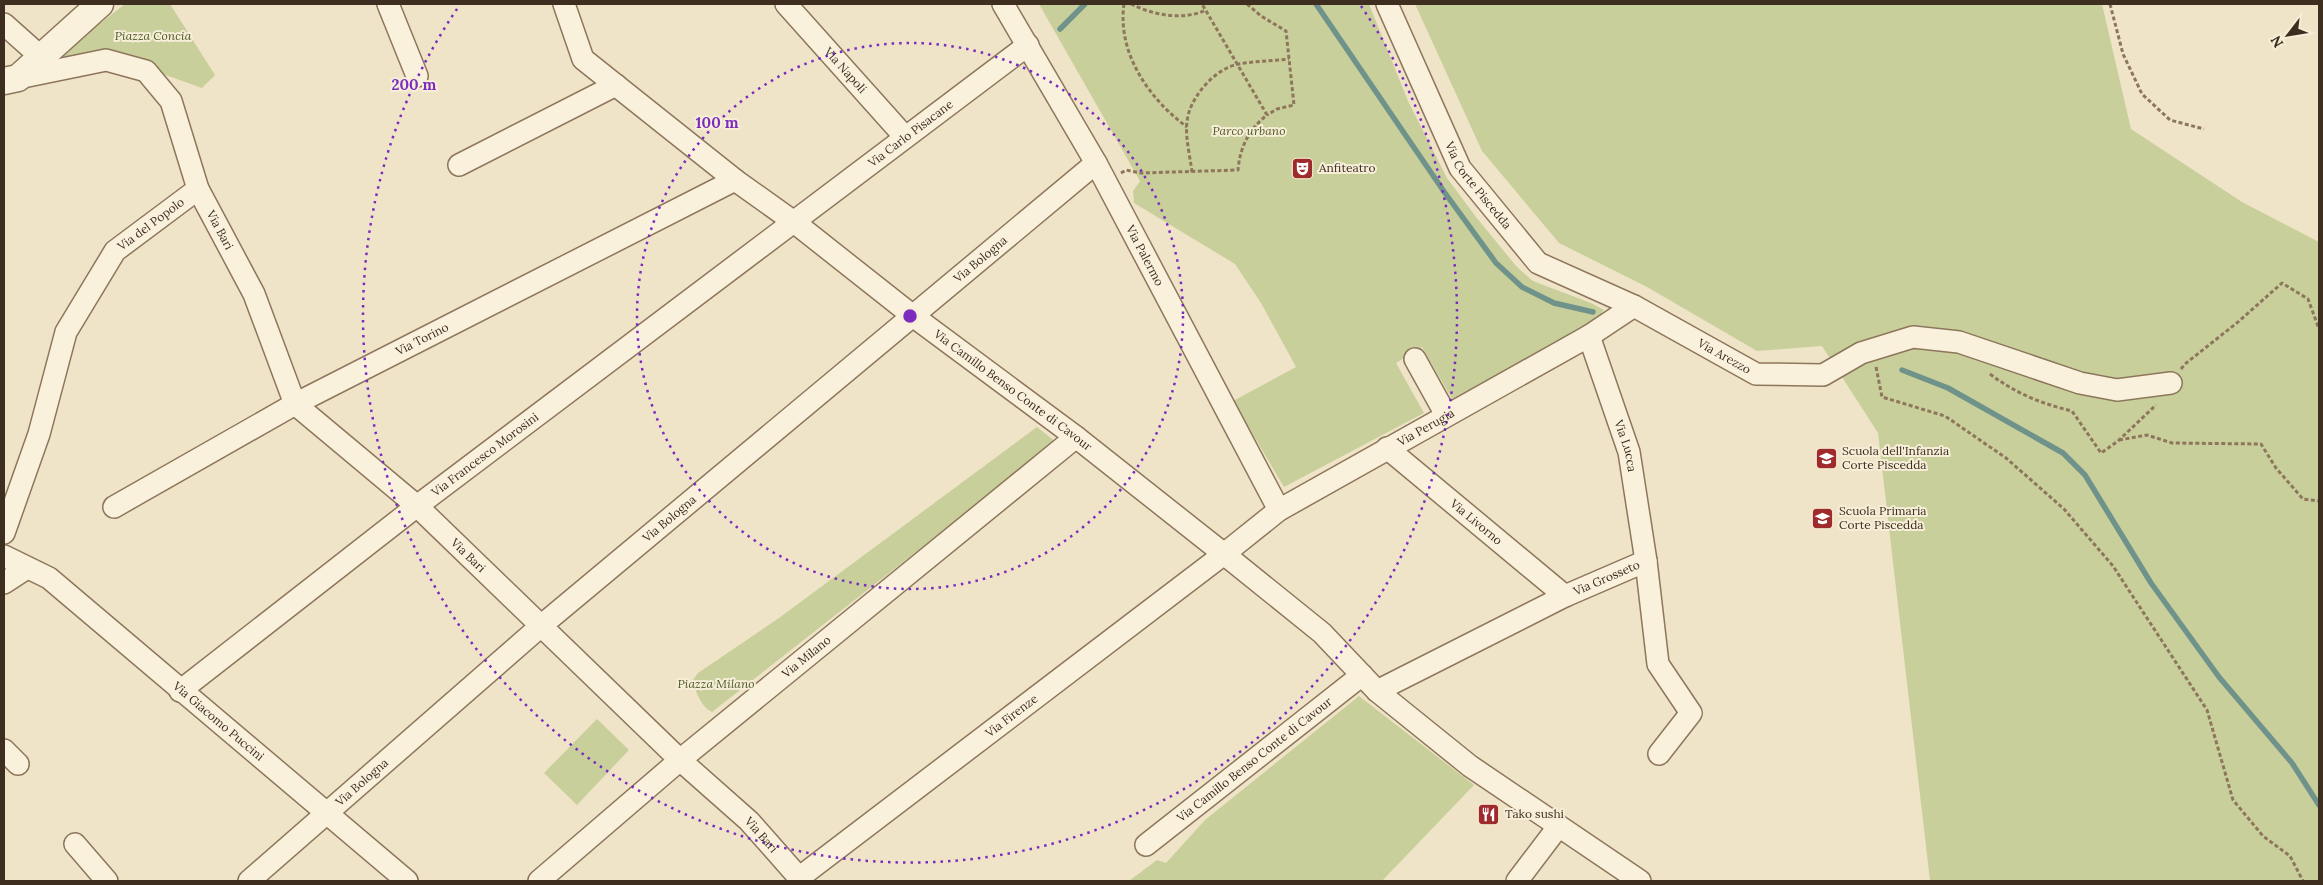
<svg xmlns="http://www.w3.org/2000/svg" width="2323" height="885" font-family="Lora,serif">
<style>
.green{fill:#c9cf9b}
.lines{fill:none;stroke-linecap:round;stroke-linejoin:round}
.stream{stroke:#6f938a;stroke-width:5.5}
.minor-casing{stroke:#8d765c;stroke-width:24}
.tertiary-casing{stroke:#8d765c;stroke-width:29}
.path{stroke:#8d765c;stroke-width:3;stroke-dasharray:4 2.5;stroke-linecap:butt}
.minor{stroke:#faf1dc;stroke-width:21}
.tertiary{stroke:#faf1dc;stroke-width:26}
.ring{fill:none;stroke:#7b2cbf;stroke-width:2.5;stroke-dasharray:2.5 5}
.labels{text-anchor:middle;stroke-width:4;stroke-linejoin:round;paint-order:stroke}
.park-label{font-size:12px;font-style:italic;fill:#4d5a26;stroke:#f7eed8}
.street-label{font-size:12px;fill:#3d2e20;stroke:#f7eed8}
.poi-label{font-size:12px;fill:#3d2e20;stroke:#f7eed8;text-anchor:start}
.centre{fill:#7b2cbf;stroke:#f7eed8;stroke-width:2.5}
.ring-label{font-size:15px;text-anchor:middle;font-weight:bold;fill:#7b2cbf;stroke:#f7eed8;stroke-width:4;stroke-linejoin:round;paint-order:stroke}
</style>
<rect width="100%" height="100%" fill="#f0e4c8"/>
<g class="green">
<polygon points="125,4 170,4 215,75 202,88 104,53 64,64 57,57"/>
<polygon points="1039,4 1369,4 1408,101 1447,178 1476,217 1517,267 1533,281 1591,303 1604,310 1596,321 1452,399 1422,347 1396,363 1424,413 1284,487 1233,401 1296,367 1261,303 1235,264 1134,203 1133,191 1140,181"/>
<polygon points="1415,4 2102,4 2131,129 2242,202 2319,242 2319,881 1930,881 1878,433 1822,346 1757,351 1647,287 1559,243 1482,151"/>
<path d="M 1037,427 L 1056,442 L 712,712 C 701,707 695,691 693,680 L 698,673 L 779,618 Z"/>
<polygon points="1359,696 1474,785 1382,881 1129,881 1157,860 1166,863 1205,820"/>
<polygon points="597,719 629,750 577,805 544,773"/>
</g>
<g class="lines">
<g class="stream">
<polyline points="1316,4 1445,193 1496,263 1522,287 1554,303 1593,312"/>
<polyline points="1060,29 1085,4"/>
<polyline points="1902,370 1948,388 2063,453 2085,475 2151,583 2219,677 2292,763 2319,805"/>
</g>
<defs>
<g id="minor">
<polyline points="388,4 417,76"/>
<path id="s1" d="M 564,4 L 583,59 L 735,180 L 794,222 L 913,316 L 1076,437 L 1224,554 L 1322,633 L 1377,691 L 1470,766 L 1640,881"/>
<path id="s2" d="M 786,4 L 905,137"/>
<path id="s3" d="M 1003,4 L 1096,163 L 1279,510"/>
<path id="s4" d="M 1387,4 L 1460,168 L 1538,263 L 1634,306 L 1756,374 L 1823,375 L 1861,353 L 1913,337 L 1959,342 L 2080,383 L 2117,390 L 2171,383"/>
<polyline points="4,24 41,57"/>
<path id="s5" d="M 18,78 L 106,60 L 146,71 L 171,101 L 198,189 L 254,294 L 295,404 L 417,506 L 680,760 L 749,821 L 802,881"/>
<polyline points="459,165 616,85"/>
<path id="s6" d="M 1589,336 L 1629,452 L 1646,561 L 1658,664 L 1691,713 L 1659,754"/>
<polyline points="1415,359 1446,415"/>
<path id="s7" d="M 1387,448 L 1565,596"/>
<path id="s8" d="M 114,507 L 295,404 L 735,180"/>
<path id="s9" d="M 4,533 L 39,434 L 66,332 L 115,251 L 198,189"/>
<path id="s10" d="M 4,556 L 49,578 L 407,881"/>
<polyline points="4,583 27,568"/>
<path id="s11" d="M 180,691 L 417,506 L 1028,45"/>
<path id="s12" d="M 1377,691 L 1565,596 L 1646,561"/>
<polyline points="4,750 18,764"/>
<polyline points="75,844 107,881"/>
<path id="s13" d="M 1146,845 L 1362,675"/>
<path id="s14" d="M 800,877 L 1224,554 L 1279,510 L 1589,336 L 1634,306"/>
<path id="s15" d="M 249,881 L 542,625 L 1096,163"/>
<path id="s16" d="M 539,881 L 680,760 L 1076,437"/>
<polyline points="1517,881 1558,827"/>
</g>
<polyline id="tertiary" points="4,81 18,78 100,4"/>
</defs>
<use href="#minor" class="minor-casing"/>
<use href="#tertiary" class="tertiary-casing"/>
<g class="path">
<path d="M 1124,4 C 1117,53 1149,99 1187,127"/>
<path d="M 1131,4 C 1153,15 1183,21 1206,10"/>
<polyline points="1247,4 1261,16 1286,31 1294,105 1277,109 1267,115"/>
<polyline points="2110,4 2123,54 2142,94 2170,120 2204,129"/>
<path d="M 1192,172 C 1190,156 1185,137 1187,122 C 1189,98 1215,68 1239,64 C 1255,61 1272,61 1289,59"/>
<path d="M 1121,173 L 1126,170 L 1141,173 L 1238,170 C 1240,147 1249,129 1267,115 L 1202,4"/>
<polyline points="1876,367 1882,397 1945,416 2006,458 2064,509 2113,566 2207,710 2233,800 2263,836 2290,856 2303,881"/>
<polyline points="2181,369 2185,364 2238,322 2282,283 2308,299 2319,329"/>
<path d="M 1990,374 C 2015,393 2042,404 2072,411 L 2101,453 L 2118,441 L 2156,405"/>
<polyline points="2119,440 2147,435 2172,443 2261,444 2276,468 2303,499 2319,501"/>
</g>
<use href="#minor" class="minor"/>
<use href="#tertiary" class="tertiary"/>
</g>
<g class="ring">
<circle cx="910" cy="316" r="273"/>
<path d="M1361 6A547 547 0 1 1 459 6"/>
</g>
<defs>
<symbol id="theatre-square" viewBox="-11 -11 22 22"><rect x="-9" y="-9" width="18" height="18" rx="4" fill="#9e2a2b" stroke="#f7eed8"/><path d="M-5-5.5Q0-4 5-5.5V0Q5 5 0 6Q-5 5-5 0ZM-3.3-2.5H-1v1.5H-3.3ZM1-2.5H3.3v1.5H1ZM-2.8 1Q0 5.5 2.8 1Z" fill="#fff"/></symbol>
<symbol id="school-square" viewBox="-11 -11 22 22"><rect x="-9" y="-9" width="18" height="18" rx="4" fill="#9e2a2b" stroke="#f7eed8"/><path d="M0-5L7-2L0 1L-7-2ZM-4 1L0 2.5L4 1V4Q0 6-4 4Z" fill="#fff"/></symbol>
<symbol id="restaurant-square" viewBox="-11 -11 22 22"><rect x="-9" y="-9" width="18" height="18" rx="4" fill="#9e2a2b" stroke="#f7eed8"/><path d="M-5-6h1v4h1v-4h1v4h1v-4h1v5L-1.5 .5V6h-2V.5L-5-1ZM5-6V6H3V1.5H1.5Q1.5-4 5-6Z" fill="#fff"/></symbol>
</defs>
<g fill-rule="evenodd">
<use href="#theatre-square" x="1290" y="156" width="25" height="25"/>
<use href="#school-square" x="1814" y="446" width="25" height="25"/>
<use href="#school-square" x="1810" y="506" width="25" height="25"/>
<use href="#restaurant-square" x="1476" y="802" width="25" height="25"/>
</g>
<g class="labels">
<g class="park-label">
<text x="153" y="40">Piazza Concia</text>
<text x="1249" y="135">Parco urbano</text>
<text x="716" y="688">Piazza Milano</text>
</g>
<g class="street-label">
<text dy="4" stroke="none"><textPath href="#s2" startOffset="89">Via Napoli</textPath></text>
<text dy="4" stroke="none"><textPath href="#s11" startOffset="919">Via Carlo Pisacane</textPath></text>
<text dy="4" stroke="none"><textPath href="#s4" startOffset="204">Via Corte Piscedda</textPath></text>
<text dy="4" stroke="none"><textPath href="#s9" startOffset="350">Via del Popolo</textPath></text>
<text dy="4" stroke="none"><textPath href="#s5" startOffset="309">Via Bari</textPath></text>
<text dy="4" stroke="none"><textPath href="#s3" startOffset="289">Via Palermo</textPath></text>
<text dy="4" stroke="none"><textPath href="#s15" startOffset="960">Via Bologna</textPath></text>
<text dy="4" stroke="none"><textPath href="#s8" startOffset="351">Via Torino</textPath></text>
<text dy="4" stroke="none"><textPath href="#s4" startOffset="511">Via Arezzo</textPath></text>
<text dy="4" stroke="none"><textPath href="#s1" startOffset="601">Via Camillo Benso Conte di Cavour</textPath></text>
<text dy="4" stroke="none"><textPath href="#s14" startOffset="772">Via Perugia</textPath></text>
<text dy="4" stroke="none"><textPath href="#s6" startOffset="116">Via Lucca</textPath></text>
<text dy="4" stroke="none"><textPath href="#s11" startOffset="386">Via Francesco Morosini</textPath></text>
<text dy="4" stroke="none"><textPath href="#s15" startOffset="555">Via Bologna</textPath></text>
<text dy="4" stroke="none"><textPath href="#s7" startOffset="116">Via Livorno</textPath></text>
<text dy="4" stroke="none"><textPath href="#s5" startOffset="729">Via Bari</textPath></text>
<text dy="4" stroke="none"><textPath href="#s12" startOffset="256">Via Grosseto</textPath></text>
<text dy="4" stroke="none"><textPath href="#s16" startOffset="349">Via Milano</textPath></text>
<text dy="4" stroke="none"><textPath href="#s14" startOffset="266">Via Firenze</textPath></text>
<text dy="4" stroke="none"><textPath href="#s10" startOffset="272">Via Giacomo Puccini</textPath></text>
<text dy="4" stroke="none"><textPath href="#s13" startOffset="138">Via Camillo Benso Conte di Cavour</textPath></text>
<text dy="4" stroke="none"><textPath href="#s15" startOffset="150">Via Bologna</textPath></text>
<text dy="4" stroke="none"><textPath href="#s5" startOffset="1134">Via Bari</textPath></text>
</g>
<g class="poi-label">
<text x="1319" y="172">Anfiteatro</text>
<text x="1842" y="455">Scuola dell'Infanzia<tspan x="1842" dy="14">Corte Piscedda</tspan></text>
<text x="1839" y="515">Scuola Primaria<tspan x="1839" dy="14">Corte Piscedda</tspan></text>
<text x="1505" y="818">Tako sushi</text>
</g>
</g>
<circle cx="910" cy="316" r="8" class="centre"/>
<g class="ring-label">
<text x="414" y="90">200 m</text>
<text x="717" y="128">100 m</text>
</g>
<rect width="2323" height="885" fill="none" stroke="#3d2e20" stroke-width="10"/>
<g transform="translate(2288 35) rotate(239)" stroke="#f7eed8" stroke-width="4" paint-order="stroke">
<path d="M0-4L9 19L0 12L-9 19Z" fill="#3d2e20"/>
<text y="-8" font-size="14" font-weight="bold" text-anchor="middle" fill="#3d2e20">N</text>
</g>
</svg>
